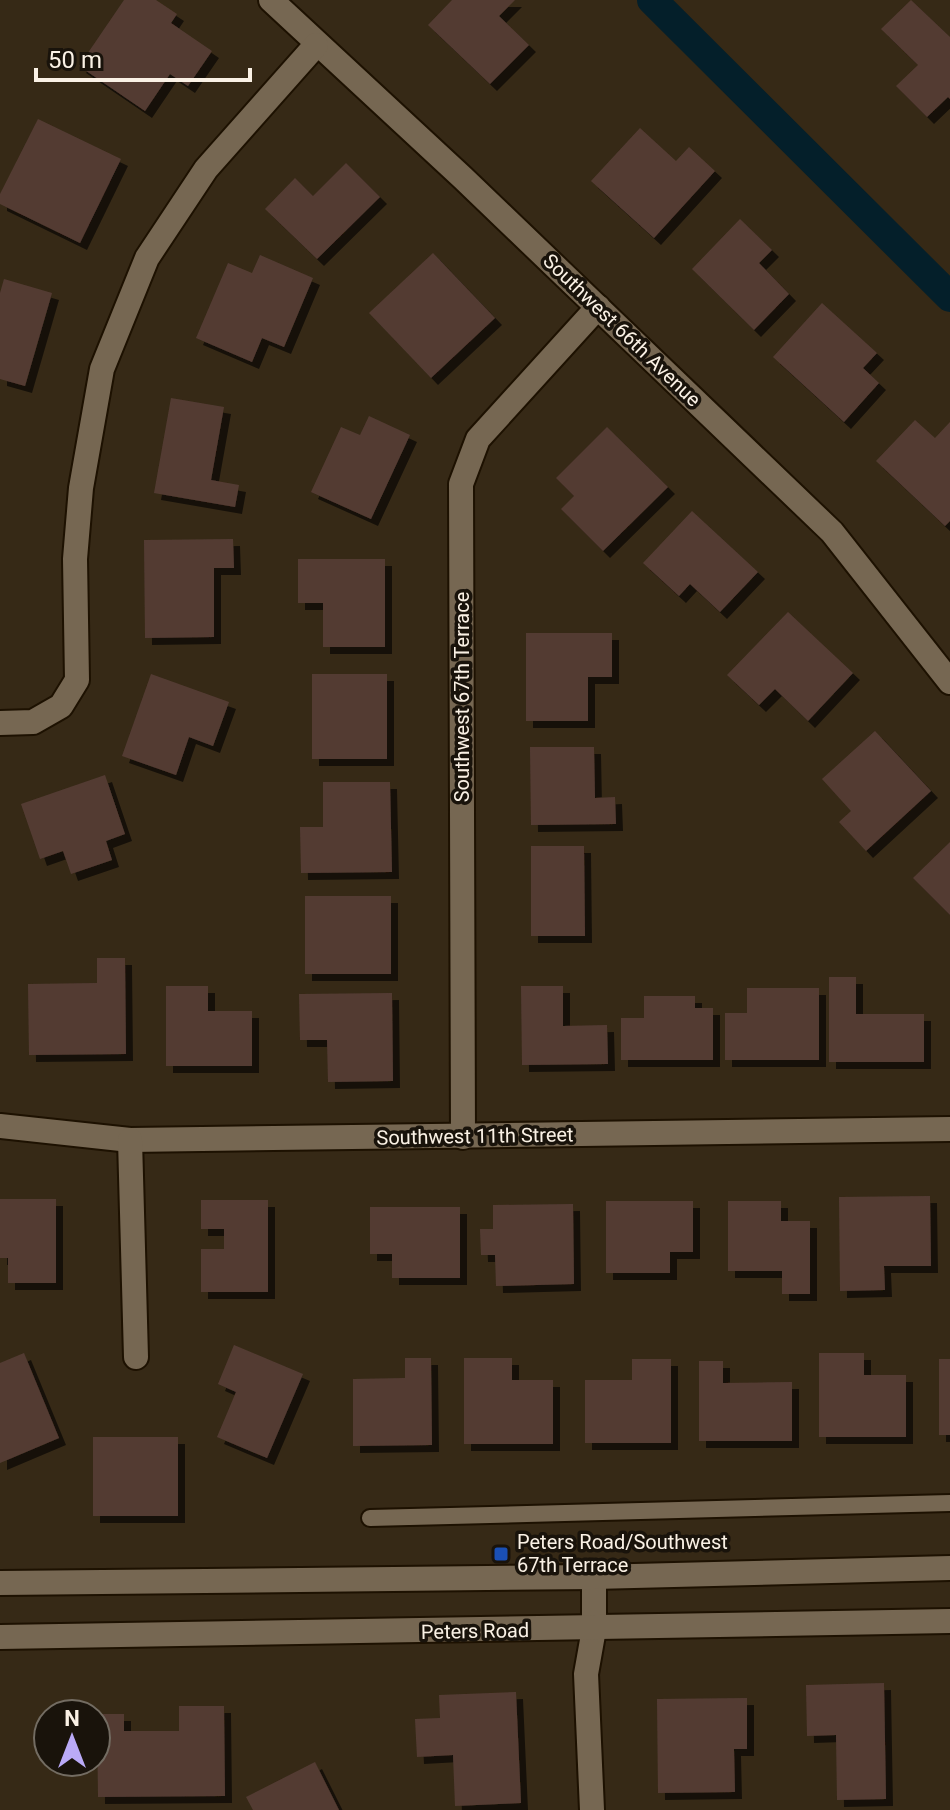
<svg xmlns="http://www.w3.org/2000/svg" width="950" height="1810" font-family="Roboto,sans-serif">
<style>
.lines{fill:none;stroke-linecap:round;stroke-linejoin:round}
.canal{stroke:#041f2a;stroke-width:30}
.building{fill:#533b33;filter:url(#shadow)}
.lane-casing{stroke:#1d1101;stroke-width:20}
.street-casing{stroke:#1d1101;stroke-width:28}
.secondary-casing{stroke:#1d1101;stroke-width:28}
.lane{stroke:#766752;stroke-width:16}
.street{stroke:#766752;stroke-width:24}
.secondary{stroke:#766752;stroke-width:24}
.transit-dot{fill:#1a4fb4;stroke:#19130b;stroke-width:3}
.labels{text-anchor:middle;stroke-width:7;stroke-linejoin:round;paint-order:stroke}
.street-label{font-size:20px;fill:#faf1e5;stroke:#19130b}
.poi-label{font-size:20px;fill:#faf1e5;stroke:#19130b;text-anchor:start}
</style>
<defs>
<filter id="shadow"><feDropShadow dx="7" dy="7" stdDeviation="0" flood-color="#0009"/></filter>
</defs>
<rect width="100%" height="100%" fill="#362916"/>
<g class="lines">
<polyline class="canal" points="652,0 950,297"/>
</g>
<g class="building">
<polygon points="124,0 156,0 177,14 171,23 212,51 188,86 170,74 145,111 79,66"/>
<polygon points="452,0 515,0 499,16 529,45 490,84 428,25"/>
<polygon points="911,0 950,37 950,99 948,97 927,117 896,86 918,65 881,29"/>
<polygon points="38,119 121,159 80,243 0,204 0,194"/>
<polygon points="640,128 676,161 689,147 715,171 654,238 591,181"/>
<polygon points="346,163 380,197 317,259 265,209 295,178 313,196"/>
<polygon points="740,219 772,250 759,263 789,294 754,330 692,269"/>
<polygon points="433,253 495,318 431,378 369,313"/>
<polygon points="260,255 313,278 284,347 262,338 252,362 196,338 228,263 252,273"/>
<polygon points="4,279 52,293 25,386 0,379 0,293"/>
<polygon points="822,303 877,353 863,368 879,383 844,422 773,357"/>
<polygon points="171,398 224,407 211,480 239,485 235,507 154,493"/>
<polygon points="369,416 410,435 371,519 311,492 341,427 360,435"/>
<polygon points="915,420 935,438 950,422 950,521 945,526 876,461"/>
<polygon points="607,427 668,487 603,551 561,509 574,496 556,478"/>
<polygon points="692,511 758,572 720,612 690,584 679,596 643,563"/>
<polygon points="233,539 234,568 214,568 214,637 145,638 144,540"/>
<polygon points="298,559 385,559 385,647 323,647 323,603 298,603"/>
<polygon points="788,612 853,673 808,721 775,689 759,705 727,675"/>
<polygon points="526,633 612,633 612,677 588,677 588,721 526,721"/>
<polygon points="151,674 229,702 213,746 189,737 176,775 122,756"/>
<rect x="312" y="674" width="75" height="85"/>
<polygon points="875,731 931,791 866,851 839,822 851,811 822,779"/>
<polygon points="530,747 594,747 595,798 615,797 616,824 531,825"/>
<polygon points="105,775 125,834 106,841 112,860 71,874 63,851 40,859 21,804"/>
<polygon points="323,782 390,782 392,872 301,873 300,827 323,827"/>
<polygon points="950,842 950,915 913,878"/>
<polygon points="531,846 584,846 585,936 531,936"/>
<rect x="305" y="896" width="86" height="78"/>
<polygon points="97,958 125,958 126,1054 29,1055 28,984 97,983"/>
<polygon points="829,977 856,977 856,1014 924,1014 924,1062 829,1062"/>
<polygon points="166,986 208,986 208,1011 252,1011 252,1066 166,1066"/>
<polygon points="521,986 563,986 563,1026 607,1025 608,1064 522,1065"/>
<polygon points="747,988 819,988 819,1060 725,1060 725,1013 747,1013"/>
<polygon points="392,993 393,1081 328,1082 327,1040 300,1040 299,994"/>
<polygon points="644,996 695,996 695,1008 713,1008 713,1060 621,1060 621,1018 644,1018"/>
<polygon points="930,1196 931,1266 884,1266 885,1290 840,1291 839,1197"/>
<polygon points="0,1199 56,1199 56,1283 8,1283 8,1258 0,1258"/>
<polygon points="201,1200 268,1200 268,1292 201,1292 201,1249 224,1249 224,1229 201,1229"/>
<polygon points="606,1201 693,1201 693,1252 670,1252 670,1273 606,1273"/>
<polygon points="728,1201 781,1201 781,1221 810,1221 810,1294 782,1294 782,1271 728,1271"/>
<polygon points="573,1204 574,1284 496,1286 495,1255 481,1255 480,1229 493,1229 493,1205"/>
<polygon points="370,1207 460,1207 460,1278 392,1278 392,1254 370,1254"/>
<polygon points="234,1345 303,1374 267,1458 217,1437 236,1392 218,1384"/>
<polygon points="24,1353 59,1438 0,1463 0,1363"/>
<polygon points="819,1353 864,1353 864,1375 906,1375 906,1437 819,1437"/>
<polygon points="405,1358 431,1358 432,1445 353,1446 353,1379 405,1378"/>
<polygon points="464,1358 512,1358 512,1380 553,1380 553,1444 464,1444"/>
<polygon points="632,1359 671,1359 671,1443 585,1443 585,1380 632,1380"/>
<rect x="939" y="1359" width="11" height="76"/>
<polygon points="699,1361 723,1361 723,1383 792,1382 792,1441 699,1441"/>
<rect x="93" y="1437" width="85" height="79"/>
<polygon points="884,1683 886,1799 837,1800 836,1735 807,1736 806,1685"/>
<polygon points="516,1692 521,1803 455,1806 453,1755 417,1757 415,1719 440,1718 439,1695"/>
<polygon points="747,1698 747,1749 734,1749 735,1792 658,1793 657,1699"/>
<polygon points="179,1706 224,1706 225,1796 98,1797 97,1714 124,1714 124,1731 179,1731"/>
<polygon points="315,1762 339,1810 253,1810 246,1797"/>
</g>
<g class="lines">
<defs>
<polyline id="lane" points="370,1518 950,1503"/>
<g id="street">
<polyline points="271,0 463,178 832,532 950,682"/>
<polyline points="0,723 33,722 61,706 77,680 75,559 81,488 102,369 147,258 206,169 316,45"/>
<polyline points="0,1126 130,1140 950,1129"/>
<polyline points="463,1137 461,484 478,439 598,307"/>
<polyline points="130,1140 136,1357"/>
<polyline points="592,1810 586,1674 594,1629 594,1577"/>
</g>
<g id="secondary">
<polyline points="0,1583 594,1577 950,1568"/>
<polyline points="0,1637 950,1621"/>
</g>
</defs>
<use href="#lane" class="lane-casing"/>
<use href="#street" class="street-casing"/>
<use href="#secondary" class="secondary-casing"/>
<use href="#lane" class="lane"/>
<use href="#street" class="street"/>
<use href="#secondary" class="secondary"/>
</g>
<rect class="transit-dot" x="493" y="1546" width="16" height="16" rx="4"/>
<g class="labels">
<g class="street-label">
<text transform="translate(622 330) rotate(44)" y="7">Southwest 66th Avenue</text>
<text transform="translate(462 697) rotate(-90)" y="7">Southwest 67th Terrace</text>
<text transform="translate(475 1136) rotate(-1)" y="7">Southwest 11th Street</text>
<text transform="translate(475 1631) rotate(-1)" y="7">Peters Road</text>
</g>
<g class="poi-label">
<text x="517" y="1549">Peters Road/Southwest<tspan x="517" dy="23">67th Terrace</tspan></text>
</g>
</g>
<g transform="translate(72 1738)"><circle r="38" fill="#19130b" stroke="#736c62" stroke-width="2"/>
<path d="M0-6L14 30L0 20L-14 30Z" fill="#baaaf7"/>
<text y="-12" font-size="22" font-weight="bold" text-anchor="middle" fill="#faf1e5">N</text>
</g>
<path d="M36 68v12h214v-12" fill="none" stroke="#faf1e5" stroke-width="4"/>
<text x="48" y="68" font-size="24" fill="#faf1e5" stroke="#19130b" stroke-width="6" paint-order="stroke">50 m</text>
</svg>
